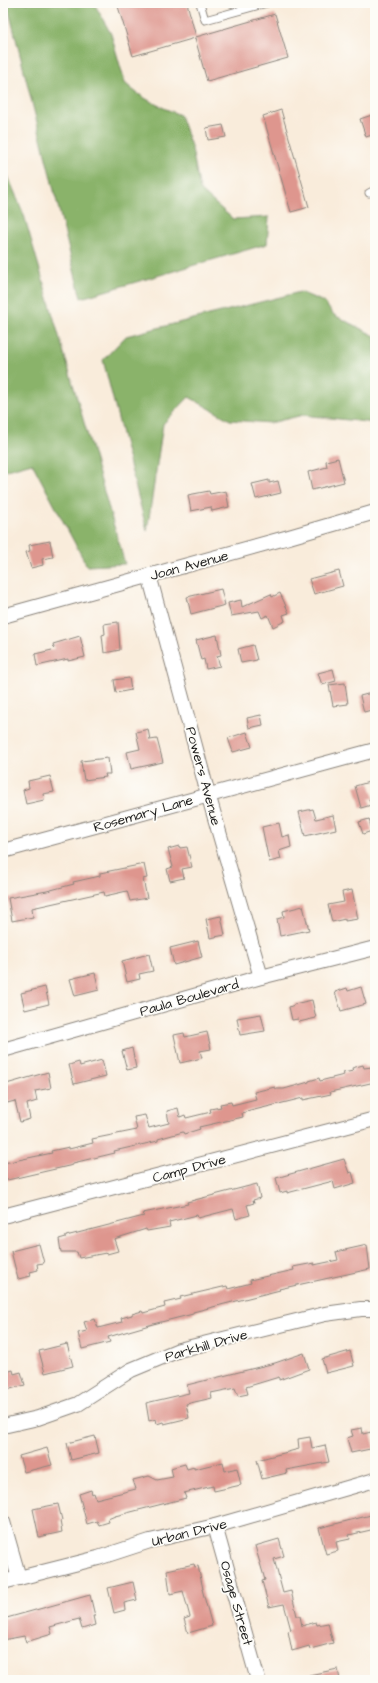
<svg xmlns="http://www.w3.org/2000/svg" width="378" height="1683" font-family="'Architects Daughter',sans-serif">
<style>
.forest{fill:#8ab36a;stroke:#536843}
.building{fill:#de968e}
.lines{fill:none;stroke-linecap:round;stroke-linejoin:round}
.lane-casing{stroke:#8a847c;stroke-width:9}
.street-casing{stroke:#8a847c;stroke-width:16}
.lane{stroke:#fff;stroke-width:7}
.street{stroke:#fff;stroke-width:14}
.labels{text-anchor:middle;stroke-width:3.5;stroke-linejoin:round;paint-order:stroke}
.street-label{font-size:14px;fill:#1c1c1c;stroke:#fdfcf7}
</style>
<rect width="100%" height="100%" fill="#fdfcf7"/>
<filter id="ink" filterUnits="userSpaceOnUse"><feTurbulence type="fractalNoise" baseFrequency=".025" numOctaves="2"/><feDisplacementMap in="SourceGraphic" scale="8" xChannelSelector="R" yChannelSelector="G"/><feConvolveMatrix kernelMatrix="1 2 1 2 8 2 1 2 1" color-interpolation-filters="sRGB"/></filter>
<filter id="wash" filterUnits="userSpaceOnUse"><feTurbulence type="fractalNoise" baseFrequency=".012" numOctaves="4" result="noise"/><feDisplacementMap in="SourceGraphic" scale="16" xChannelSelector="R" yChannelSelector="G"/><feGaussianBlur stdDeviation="0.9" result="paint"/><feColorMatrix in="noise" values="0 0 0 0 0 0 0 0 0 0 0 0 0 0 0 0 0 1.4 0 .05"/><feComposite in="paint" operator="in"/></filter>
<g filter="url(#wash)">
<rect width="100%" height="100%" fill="#f9ecdb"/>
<g class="forest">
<path d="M 7,3 L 94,3 L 111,34 L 125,83 C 140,98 161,107 180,115 L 192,149 L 200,190 L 233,219 L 269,217 L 267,244 L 81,298 Z"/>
<polygon points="3,164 24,215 125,564 87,566 32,463 3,471"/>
<polygon points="300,292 324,302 334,315 375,336 375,423 303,415 270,423 230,420 189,397 163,424 147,531 103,360 126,336"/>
</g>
<g id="blocks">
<g class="building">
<polygon points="117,3 187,3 196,37 275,14 288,58 207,81 195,38 133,56"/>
<polygon points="281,110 309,207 291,212 263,116"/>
<polygon points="375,114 375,134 366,137 360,119"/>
<polygon points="223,125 226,137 208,140 206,128"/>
<polygon points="338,458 344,482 312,490 308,472 327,467 326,461"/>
<polygon points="269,480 269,483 278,481 281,493 256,499 252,484"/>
<polygon points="209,491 210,494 226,491 229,507 212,511 211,507 191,511 188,495"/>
<polygon points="50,541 53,557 42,559 43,565 31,568 26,552 30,551 29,545"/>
<polygon points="339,571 343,586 314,594 309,579"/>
<polygon points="221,589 225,605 191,614 187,597"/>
<polygon points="280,593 289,613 283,615 285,621 273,627 268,615 262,618 259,611 231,616 228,603 241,600 242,607 271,594 272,597"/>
<polygon points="118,622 120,650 104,653 102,635 105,634 104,624"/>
<polygon points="217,635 221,655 217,656 220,666 206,669 204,659 201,660 196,640"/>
<polygon points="80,636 85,657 68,661 68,659 37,666 35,654 52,650 54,648 53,644"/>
<polygon points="253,645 257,660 241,663 238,649"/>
<polygon points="333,669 336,681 322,685 318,673"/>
<polygon points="129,678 131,690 116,693 114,680"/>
<polygon points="345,683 348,704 333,706 329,685"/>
<polygon points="375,692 375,709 364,712 360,696"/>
<polygon points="261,715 263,725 249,728 247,718"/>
<polygon points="148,729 150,740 157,739 163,762 131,769 127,752 140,749 136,732"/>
<polygon points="247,732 252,747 233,752 228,738"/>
<polygon points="108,758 110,774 105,774 106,777 84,780 81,761"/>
<polygon points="50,776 54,792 43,794 44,800 26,804 23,790 29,788 28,781"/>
<polygon points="369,782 374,798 369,799 371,805 361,808 355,786"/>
<polygon points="313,809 316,819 333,815 336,829 305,836 299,812"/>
<polygon points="369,819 372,831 363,834 359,822"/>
<polygon points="279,823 282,837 289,835 291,847 279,851 281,859 269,862 262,827"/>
<polygon points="179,846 180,848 187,847 192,867 182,869 184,878 170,881 167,869 173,867 168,849"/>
<polygon points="144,864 147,878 143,879 147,898 130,901 127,891 105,896 104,892 32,908 33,917 12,921 8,898 47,891 74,884 73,882 100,876 100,873"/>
<polygon points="352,890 358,919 345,921 345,919 332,922 328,905 344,902 342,892"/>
<polygon points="303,906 309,930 280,936 277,919 284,917 283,911"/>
<polygon points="221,916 225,935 210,938 206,919"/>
<polygon points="198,941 202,957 174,965 170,948"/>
<polygon points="149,954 153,971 139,974 140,979 127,982 122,961"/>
<polygon points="95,973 99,990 75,996 70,979"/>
<polygon points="45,987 49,1004 25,1010 21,993"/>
<polygon points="361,987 366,1004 341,1011 335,992 347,988 348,991"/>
<polygon points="312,1000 316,1018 299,1022 298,1019 292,1020 289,1007 294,1005 294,1004"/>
<polygon points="261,1014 265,1031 240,1035 237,1018"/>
<polygon points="207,1032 211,1049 200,1051 202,1058 180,1063 174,1035 184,1033 185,1037"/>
<polygon points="132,1048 136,1068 127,1070 122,1051"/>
<polygon points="102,1060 106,1076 74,1084 69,1065 79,1062 80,1066"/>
<polygon points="363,1065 364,1068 372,1067 375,1082 330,1092 331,1094 303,1100 303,1098 242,1113 243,1117 199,1127 200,1129 184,1134 183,1132 158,1139 158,1141 114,1151 115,1153 73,1163 73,1165 3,1181 3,1168 5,1168 4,1163 52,1153 51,1151 69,1147 69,1149 93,1143 92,1139 137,1130 134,1117 145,1115 149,1128 169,1123 167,1111 178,1108 180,1117 185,1115 186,1118 211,1112 210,1109 221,1107 220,1104 231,1102 232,1105 256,1099 254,1092 275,1087 276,1089 284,1089 309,1082 309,1081 319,1078 320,1081 344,1075 343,1073 353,1071 352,1068"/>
<polygon points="48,1072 51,1088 35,1091 37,1101 27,1104 30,1119 20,1122 15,1101 3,1104 3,1085"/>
<polygon points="344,1159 349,1173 352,1172 355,1183 335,1189 333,1181 287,1193 287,1191 280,1193 276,1178"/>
<polygon points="257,1184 260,1198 253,1200 254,1203 247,1205 250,1215 236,1219 233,1209 198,1218 197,1215 169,1222 170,1227 147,1231 146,1229 114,1239 118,1251 107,1254 106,1253 79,1258 77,1252 61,1252 59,1239 66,1237 66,1236 144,1216 143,1213 188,1204 187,1202"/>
<polygon points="39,1244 44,1263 37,1264 38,1270 30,1272 31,1276 18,1279 11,1251"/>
<polygon points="367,1245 370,1269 279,1289 280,1290 193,1312 193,1314 153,1324 108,1337 110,1342 82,1349 78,1333 87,1331 84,1322 95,1319 98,1328 122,1322 121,1318 132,1315 132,1314 142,1311 143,1313 165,1307 164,1303 181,1299 180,1297 227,1286 228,1289 251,1283 250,1280 294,1270 293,1267 314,1263 314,1265 338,1260 336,1252"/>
<polygon points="67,1344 73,1366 45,1373 39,1351"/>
<polygon points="350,1351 354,1366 326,1373 322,1359"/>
<polygon points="304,1353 309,1369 279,1380 279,1377 246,1387 248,1394 238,1396 235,1388 211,1393 212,1398 186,1404 189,1418 164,1424 163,1422 157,1424 156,1419 149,1421 146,1403 189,1393 187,1385 275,1363"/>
<polygon points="13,1370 14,1374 21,1372 25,1385 3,1391 3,1373"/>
<polygon points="362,1428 363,1434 371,1432 375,1448 351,1453 347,1438 353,1436 351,1430"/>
<polygon points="95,1436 99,1453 71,1460 67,1443"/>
<polygon points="310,1437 312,1448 325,1445 329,1462 286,1470 287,1473 262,1479 257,1460 299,1449 298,1439"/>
<polygon points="47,1448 52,1465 24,1472 19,1456"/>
<polygon points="223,1462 225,1471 237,1468 241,1485 214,1491 213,1486 184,1493 186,1498 115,1516 108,1519 109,1522 99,1525 97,1521 87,1524 79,1494 91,1490 92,1494 94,1493 96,1499 136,1489 133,1480 149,1476 157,1480 173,1477 171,1468 174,1467 185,1464 187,1469 194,1467 194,1469"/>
<polygon points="58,1504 62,1520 60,1521 62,1532 39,1537 33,1509"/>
<polygon points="375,1514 375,1529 349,1535 350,1539 336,1542 338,1551 326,1554 319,1528"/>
<polygon points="279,1539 284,1556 274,1559 283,1593 291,1591 297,1616 300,1616 302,1626 316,1622 317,1625 328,1623 333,1643 310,1649 309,1646 292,1651 288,1631 291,1630 284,1604 269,1607 262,1581 265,1580 255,1546"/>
<polygon points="194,1564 195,1567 198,1566 203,1589 202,1589 212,1626 188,1633 184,1619 190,1617 183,1591 170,1594 167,1570"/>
<polygon points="133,1582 137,1600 124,1603 125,1610 114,1613 108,1588"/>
<polygon points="90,1595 95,1616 93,1616 95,1625 82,1629 79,1619 50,1627 52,1634 26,1642 24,1636 3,1640 3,1619"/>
<polygon points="338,1669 340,1680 309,1680 309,1675"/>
</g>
</g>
</g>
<g filter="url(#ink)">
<use href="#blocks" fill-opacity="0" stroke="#8a847c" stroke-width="1"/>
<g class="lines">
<defs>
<g id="lane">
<polyline points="200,3 205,20 267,3"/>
<polyline points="369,193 375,190"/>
</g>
<g id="street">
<polyline points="149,575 208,794 261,977"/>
<polyline points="3,616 289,537 375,512"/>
<polyline points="3,851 375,750"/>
<polyline points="3,1050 261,977 375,948"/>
<polyline points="3,1216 375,1119"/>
<polyline points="3,1426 38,1418 78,1404 131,1370 179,1350 325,1314 361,1309 375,1309"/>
<polyline points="3,1522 19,1578"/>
<polyline points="215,1526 258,1680"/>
<polyline points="3,1582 98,1558 150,1541 215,1526 375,1480"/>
</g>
</defs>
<use href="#lane" class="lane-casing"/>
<use href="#street" class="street-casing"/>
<use href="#lane" class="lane"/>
<use href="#street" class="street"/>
</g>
</g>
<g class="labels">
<g class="street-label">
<text transform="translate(189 565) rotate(-15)" y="5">Joan Avenue</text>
<text transform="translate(204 776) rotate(75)" y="5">Powers Avenue</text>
<text transform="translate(143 813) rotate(-16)" y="5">Rosemary Lane</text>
<text transform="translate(189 997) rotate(-16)" y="5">Paula Boulevard</text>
<text transform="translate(189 1168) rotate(-15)" y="5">Camp Drive</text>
<text transform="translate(206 1345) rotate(-16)" y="5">Parkhill Drive</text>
<text transform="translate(189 1532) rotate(-14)" y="5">Urban Drive</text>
<text transform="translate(237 1603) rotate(74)" y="5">Osage Street</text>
</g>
</g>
<rect width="378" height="1683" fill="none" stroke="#fdfcf7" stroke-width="16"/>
</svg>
